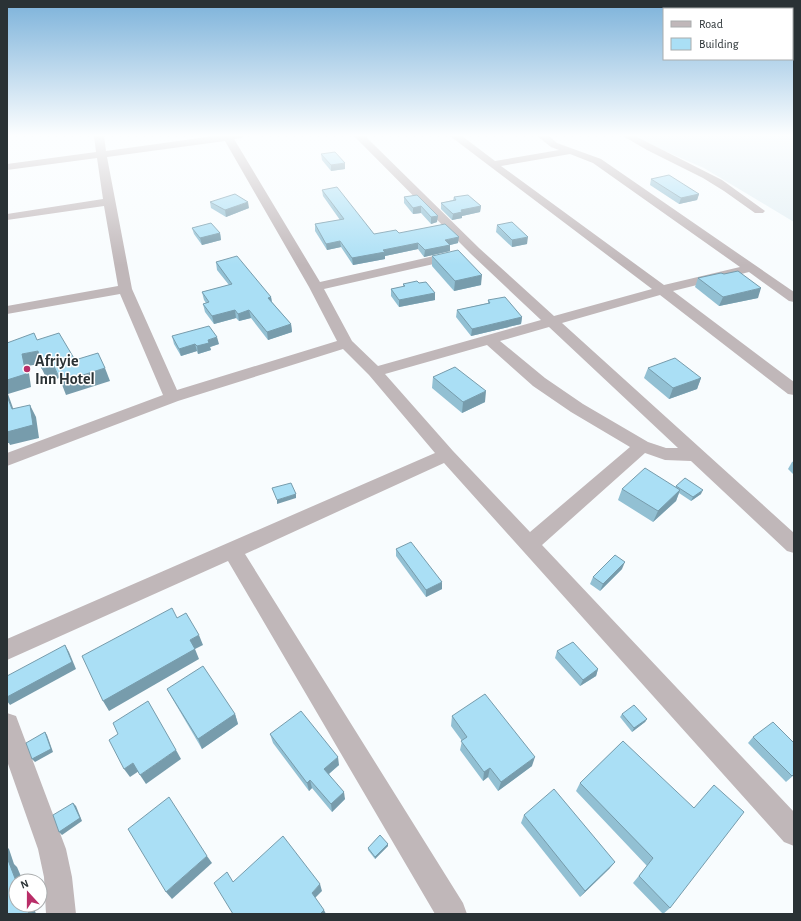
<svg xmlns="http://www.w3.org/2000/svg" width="801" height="921" font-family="'Alegreya Sans',sans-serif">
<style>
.built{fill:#e3eff4}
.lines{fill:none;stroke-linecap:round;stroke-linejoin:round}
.street{fill:#c0b7b9;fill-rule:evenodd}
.wall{fill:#92c0d3}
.shaded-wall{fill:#779cac}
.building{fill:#aadff5;stroke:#779cac}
.poi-dot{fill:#b92e68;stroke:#fff;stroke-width:1.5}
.labels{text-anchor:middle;stroke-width:3;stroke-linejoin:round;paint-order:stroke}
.poi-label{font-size:16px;font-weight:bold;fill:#2a3235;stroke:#fff;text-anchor:start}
</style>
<rect width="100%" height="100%" fill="#f8fcfe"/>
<polygon class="built" points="634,136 794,136 794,222 704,168 644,142"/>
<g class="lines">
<g class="street">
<path d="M 94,136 L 104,136 L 106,151 L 214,136 L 243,136 L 241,138 L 234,139 L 320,282 L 456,251 L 460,252 L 462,255 L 460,258 L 324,289 L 352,341 L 378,366 L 541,320 L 471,254 L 354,136 L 365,136 L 479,248 L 554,316 L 652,289 L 450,136 L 462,136 L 495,161 L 559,150 L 551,147 L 537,136 L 549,136 L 557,143 L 601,159 L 794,292 L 794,302 L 789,301 L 749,272 L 673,291 L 794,382 L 794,395 L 788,394 L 660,295 L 562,323 L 794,533 L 794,553 L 787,551 L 691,461 L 665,460 L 645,453 L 542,545 L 794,812 L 794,846 L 784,842 L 444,463 L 245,554 L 463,903 L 467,914 L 435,914 L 228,561 L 7,660 L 7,639 L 435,453 L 369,375 L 343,349 L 178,401 L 7,466 L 7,453 L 163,395 L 120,294 L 7,314 L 7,306 L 118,286 L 104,206 L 7,220 L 7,214 L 103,199 L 97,158 L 7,170 L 7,164 L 96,152 ZM 225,141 L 309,287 L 337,341 L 177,390 L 132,289 L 107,157 ZM 570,154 L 593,163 L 740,267 L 664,285 L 501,166 ZM 549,327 L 678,448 L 666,448 L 648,442 L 583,404 L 545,378 L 500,341 ZM 487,345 L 533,386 L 571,412 L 630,447 L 530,532 L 453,451 L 385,374 Z"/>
<polygon points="623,136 635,136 722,180 765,211 763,213 755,213 724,191 703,178 647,150"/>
<polygon points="7,713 16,716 66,849 72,877 76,914 46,914 44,877 38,849 7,761"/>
</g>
</g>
<g class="wall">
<polygon points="321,154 345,169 331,171 322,160"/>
<polygon points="651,179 699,194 697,200 679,204 650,185"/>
<polygon points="322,190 374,234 399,233 458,243 450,245 450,251 424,257 418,249 385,256 385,259 353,265 341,247 327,250 315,231 315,224 340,220 323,196"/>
<polygon points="417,195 437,222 431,224 421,213 413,214 404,203 404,197"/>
<polygon points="454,197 481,206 480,212 462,216 462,218 452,220 441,209 441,203 453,200"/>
<polygon points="210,202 249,208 226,217 211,208"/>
<polygon points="497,225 527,244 512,247 496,232"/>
<polygon points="192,228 220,233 221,240 202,245 194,234"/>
<polygon points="432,256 481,285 454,291 432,266"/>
<polygon points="216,262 271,297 272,302 291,324 292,332 268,340 251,318 239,321 236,318 214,324 205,312 203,304 206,303 204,300 202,292 229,285 217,270"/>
<polygon points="698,278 758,298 719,306 695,287"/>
<polygon points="403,284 435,293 435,300 399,307 391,296 391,289 403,287"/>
<polygon points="488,300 522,317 521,324 471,336 456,317 457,310 488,303"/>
<polygon points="172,336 219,344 210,347 211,350 198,354 197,351 181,356 174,344"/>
<polygon points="648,368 701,378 697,389 669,399 644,378"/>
<polygon points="433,377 485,402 462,413 432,388"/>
<polygon points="794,461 794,475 788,469 792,462"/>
<polygon points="676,486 701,494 691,501 679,493 676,501 653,522 618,500 622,489 675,487"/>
<polygon points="396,549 442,589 426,597 396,556"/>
<polygon points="622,569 600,591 590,584 593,577"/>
<polygon points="557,651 598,669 596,676 580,686 555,658"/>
<polygon points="167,689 235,714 238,724 202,749 172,698"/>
<polygon points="622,714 647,719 645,722 632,732 620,717"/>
<polygon points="452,716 532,766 498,791 488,777 483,781 460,750 462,741 451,726"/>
<polygon points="270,734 339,765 329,774 345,799 332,812 312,788 309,791 273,743"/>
<polygon points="753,737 794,743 794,775 786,782 748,743"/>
<polygon points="623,741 670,908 663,914 633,883 647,866 576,791 580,783"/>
<polygon points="524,815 615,862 609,869 580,897 521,823"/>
<polygon points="388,844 388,846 375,859 368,850 368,848"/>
</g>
<g class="shaded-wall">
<polygon points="345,163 345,169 331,171 331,165"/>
<polygon points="699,194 697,200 679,204 681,198"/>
<polygon points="248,202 249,208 226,217 225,210"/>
<polygon points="421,206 421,213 413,214 413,208"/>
<polygon points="481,206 480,212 462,216 462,218 452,220 453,214 461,210"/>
<polygon points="438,216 437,222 431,224 431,217"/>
<polygon points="220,233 221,240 202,245 200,238"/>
<polygon points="459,237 458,243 450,245 450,251 424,257 425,250 445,240"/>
<polygon points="528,237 527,244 512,247 512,240"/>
<polygon points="340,241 341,247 327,250 326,244"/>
<polygon points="418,243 418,249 385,256 385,259 353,265 352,258 383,250"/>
<polygon points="482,275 481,285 454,291 455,281"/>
<polygon points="761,288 758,298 719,306 723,297"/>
<polygon points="435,293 435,300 399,307 399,300"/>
<polygon points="271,297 272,304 268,298"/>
<polygon points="235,310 236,318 214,324 212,316"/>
<polygon points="249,310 251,318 239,321 238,314"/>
<polygon points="522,317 521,324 471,336 472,329"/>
<polygon points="291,324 292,332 268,340 267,332"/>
<polygon points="217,337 219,344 210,347 211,350 198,354 197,346 208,340"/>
<polygon points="195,344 197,351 181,356 179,349"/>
<polygon points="38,351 44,363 28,366 31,387 8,394 18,422 12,409 7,396 7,380 22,354"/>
<polygon points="54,366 59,378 48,382 42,369"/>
<polygon points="105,368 110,381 66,395 61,382"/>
<polygon points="701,378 697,389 669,399 673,388"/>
<polygon points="486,391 485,402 462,413 463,402"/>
<polygon points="30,405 36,417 39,438 10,445 9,443 7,443 7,432"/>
<polygon points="680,490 676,501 653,522 658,511"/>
<polygon points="703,490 701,494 691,501 693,497"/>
<polygon points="296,494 296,498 277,504 277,500"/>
<polygon points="625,562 622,569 600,591 603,584"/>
<polygon points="442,582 442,589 426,597 426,590"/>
<polygon points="199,635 203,645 195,649 199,659 109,711 103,701 190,640"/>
<polygon points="65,645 69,652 76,669 10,705 7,701 7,697"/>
<polygon points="598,669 596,676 580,686 583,680"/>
<polygon points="235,714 238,724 202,749 198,739"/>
<polygon points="647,719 645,722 632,732 634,728"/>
<polygon points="45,732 47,735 53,752 35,762 32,759"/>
<polygon points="176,750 181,759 146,784 140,775"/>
<polygon points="338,757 339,765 325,777 324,769"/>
<polygon points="535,757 532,766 498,791 501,782"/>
<polygon points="133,763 139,771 130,777 124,769"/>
<polygon points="490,768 488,777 483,781 484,772"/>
<polygon points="310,780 312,788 309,791 307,783"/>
<polygon points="344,792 345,799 332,812 331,804"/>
<polygon points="73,803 76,806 82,821 62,835 59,832"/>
<polygon points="388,844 388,846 375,859 375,857"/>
<polygon points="7,847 9,849 14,864 17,867 23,881 16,881 7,862"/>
<polygon points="207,856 212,863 172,899 166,892"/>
<polygon points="615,862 609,869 580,897 585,891"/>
<polygon points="320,884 322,891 314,899 312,893"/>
<polygon points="26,905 33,905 36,914 29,914"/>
<polygon points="324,910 326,914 320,914"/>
</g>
<g class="building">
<polygon points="335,152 345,163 331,165 321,154"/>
<polygon points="669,175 699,194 681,198 651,179"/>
<polygon points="337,187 374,234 396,230 399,233 445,224 459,237 445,240 450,245 425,250 418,243 383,250 385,252 352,258 340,241 326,244 315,224 344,219 322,190"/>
<polygon points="235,194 248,202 225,210 210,202"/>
<polygon points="417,195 438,216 431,217 421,206 413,208 404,197"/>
<polygon points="468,195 481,206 461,210 462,212 453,214 441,203 456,200 454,197"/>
<polygon points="512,222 528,237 512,240 497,225"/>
<polygon points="211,223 220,233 200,238 192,228"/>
<polygon points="458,250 482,275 455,281 432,256"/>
<polygon points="237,256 271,297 268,298 291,324 267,332 249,310 238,314 235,310 212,316 203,304 209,302 202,292 232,284 216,262"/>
<polygon points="738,271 761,288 723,297 698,278 721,273 724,274"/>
<polygon points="417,281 419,283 426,282 435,293 399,300 391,289 405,286 403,284"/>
<polygon points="505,297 522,317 472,329 457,310 490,303 488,300"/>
<polygon points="209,326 217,337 208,340 209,343 197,346 195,344 179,349 172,336"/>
<polygon points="34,333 37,340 59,333 75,360 98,353 105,368 61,382 54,366 42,369 38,351 22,354 26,374 7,380 7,343"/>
<polygon points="675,358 701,378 673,388 648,368"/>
<polygon points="455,367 486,391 463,402 433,377"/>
<polygon points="7,396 12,409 30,405 33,425 7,432"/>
<polygon points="645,468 680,490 658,511 622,489"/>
<polygon points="685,478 703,490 693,497 676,486"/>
<polygon points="291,483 296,494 277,500 272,488"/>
<polygon points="411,542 442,582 426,590 396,549"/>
<polygon points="615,555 625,562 603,584 593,577"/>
<polygon points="172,608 177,618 186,613 199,635 190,640 195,649 103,701 82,656"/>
<polygon points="573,642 598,669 583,680 557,651"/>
<polygon points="65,645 72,662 7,697 7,676"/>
<polygon points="203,666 235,714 198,739 167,689"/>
<polygon points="485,694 535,757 501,782 490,768 484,772 461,741 467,737 452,716"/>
<polygon points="148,701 176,750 140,775 133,763 124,769 109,740 118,734 113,723"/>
<polygon points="634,705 647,719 634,728 622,714"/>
<polygon points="301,711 338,757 324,769 344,792 331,804 310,780 307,783 270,734"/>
<polygon points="773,722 794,743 794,774 792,776 753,737"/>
<polygon points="45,732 51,749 32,759 26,743"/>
<polygon points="623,741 694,808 714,785 744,812 670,908 639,876 653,858 580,783"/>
<polygon points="554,789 615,862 585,891 524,815"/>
<polygon points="169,797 207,856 166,892 128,829"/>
<polygon points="73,803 80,818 59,832 53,815"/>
<polygon points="380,835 388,844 375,857 368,848"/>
<polygon points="283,836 320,884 312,893 324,910 320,914 233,914 214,883 227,872 233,882"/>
<polygon points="7,860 8,860 16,881 16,905 26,905 29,914 7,914"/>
</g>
<linearGradient id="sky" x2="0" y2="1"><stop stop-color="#7cb2da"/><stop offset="0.51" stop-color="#fcfeff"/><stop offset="1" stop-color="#fcfeff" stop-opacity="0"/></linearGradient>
<rect width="801" height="265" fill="url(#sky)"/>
<circle class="poi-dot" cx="27" cy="369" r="4"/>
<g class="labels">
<g class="poi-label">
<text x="35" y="366">Afriyie<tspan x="35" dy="18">Inn Hotel</tspan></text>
</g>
</g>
<rect width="801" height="921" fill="none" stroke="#2a3235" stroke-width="16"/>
<rect x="663" y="8" width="130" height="52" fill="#ffffff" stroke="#aaadae"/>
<rect x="671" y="21" width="20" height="6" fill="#c0b7b9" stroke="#aaadae"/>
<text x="699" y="28" font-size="12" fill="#2a3235">Road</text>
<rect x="671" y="38" width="20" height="12" fill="#aadff5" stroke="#aaadae"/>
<text x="699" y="48" font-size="12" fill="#2a3235">Building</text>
<g transform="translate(28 893) rotate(339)"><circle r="19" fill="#ffffff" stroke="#aaadae"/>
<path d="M0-3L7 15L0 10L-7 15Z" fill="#b92e68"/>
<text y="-6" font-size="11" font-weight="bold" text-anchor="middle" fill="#2a3235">N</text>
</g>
</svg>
